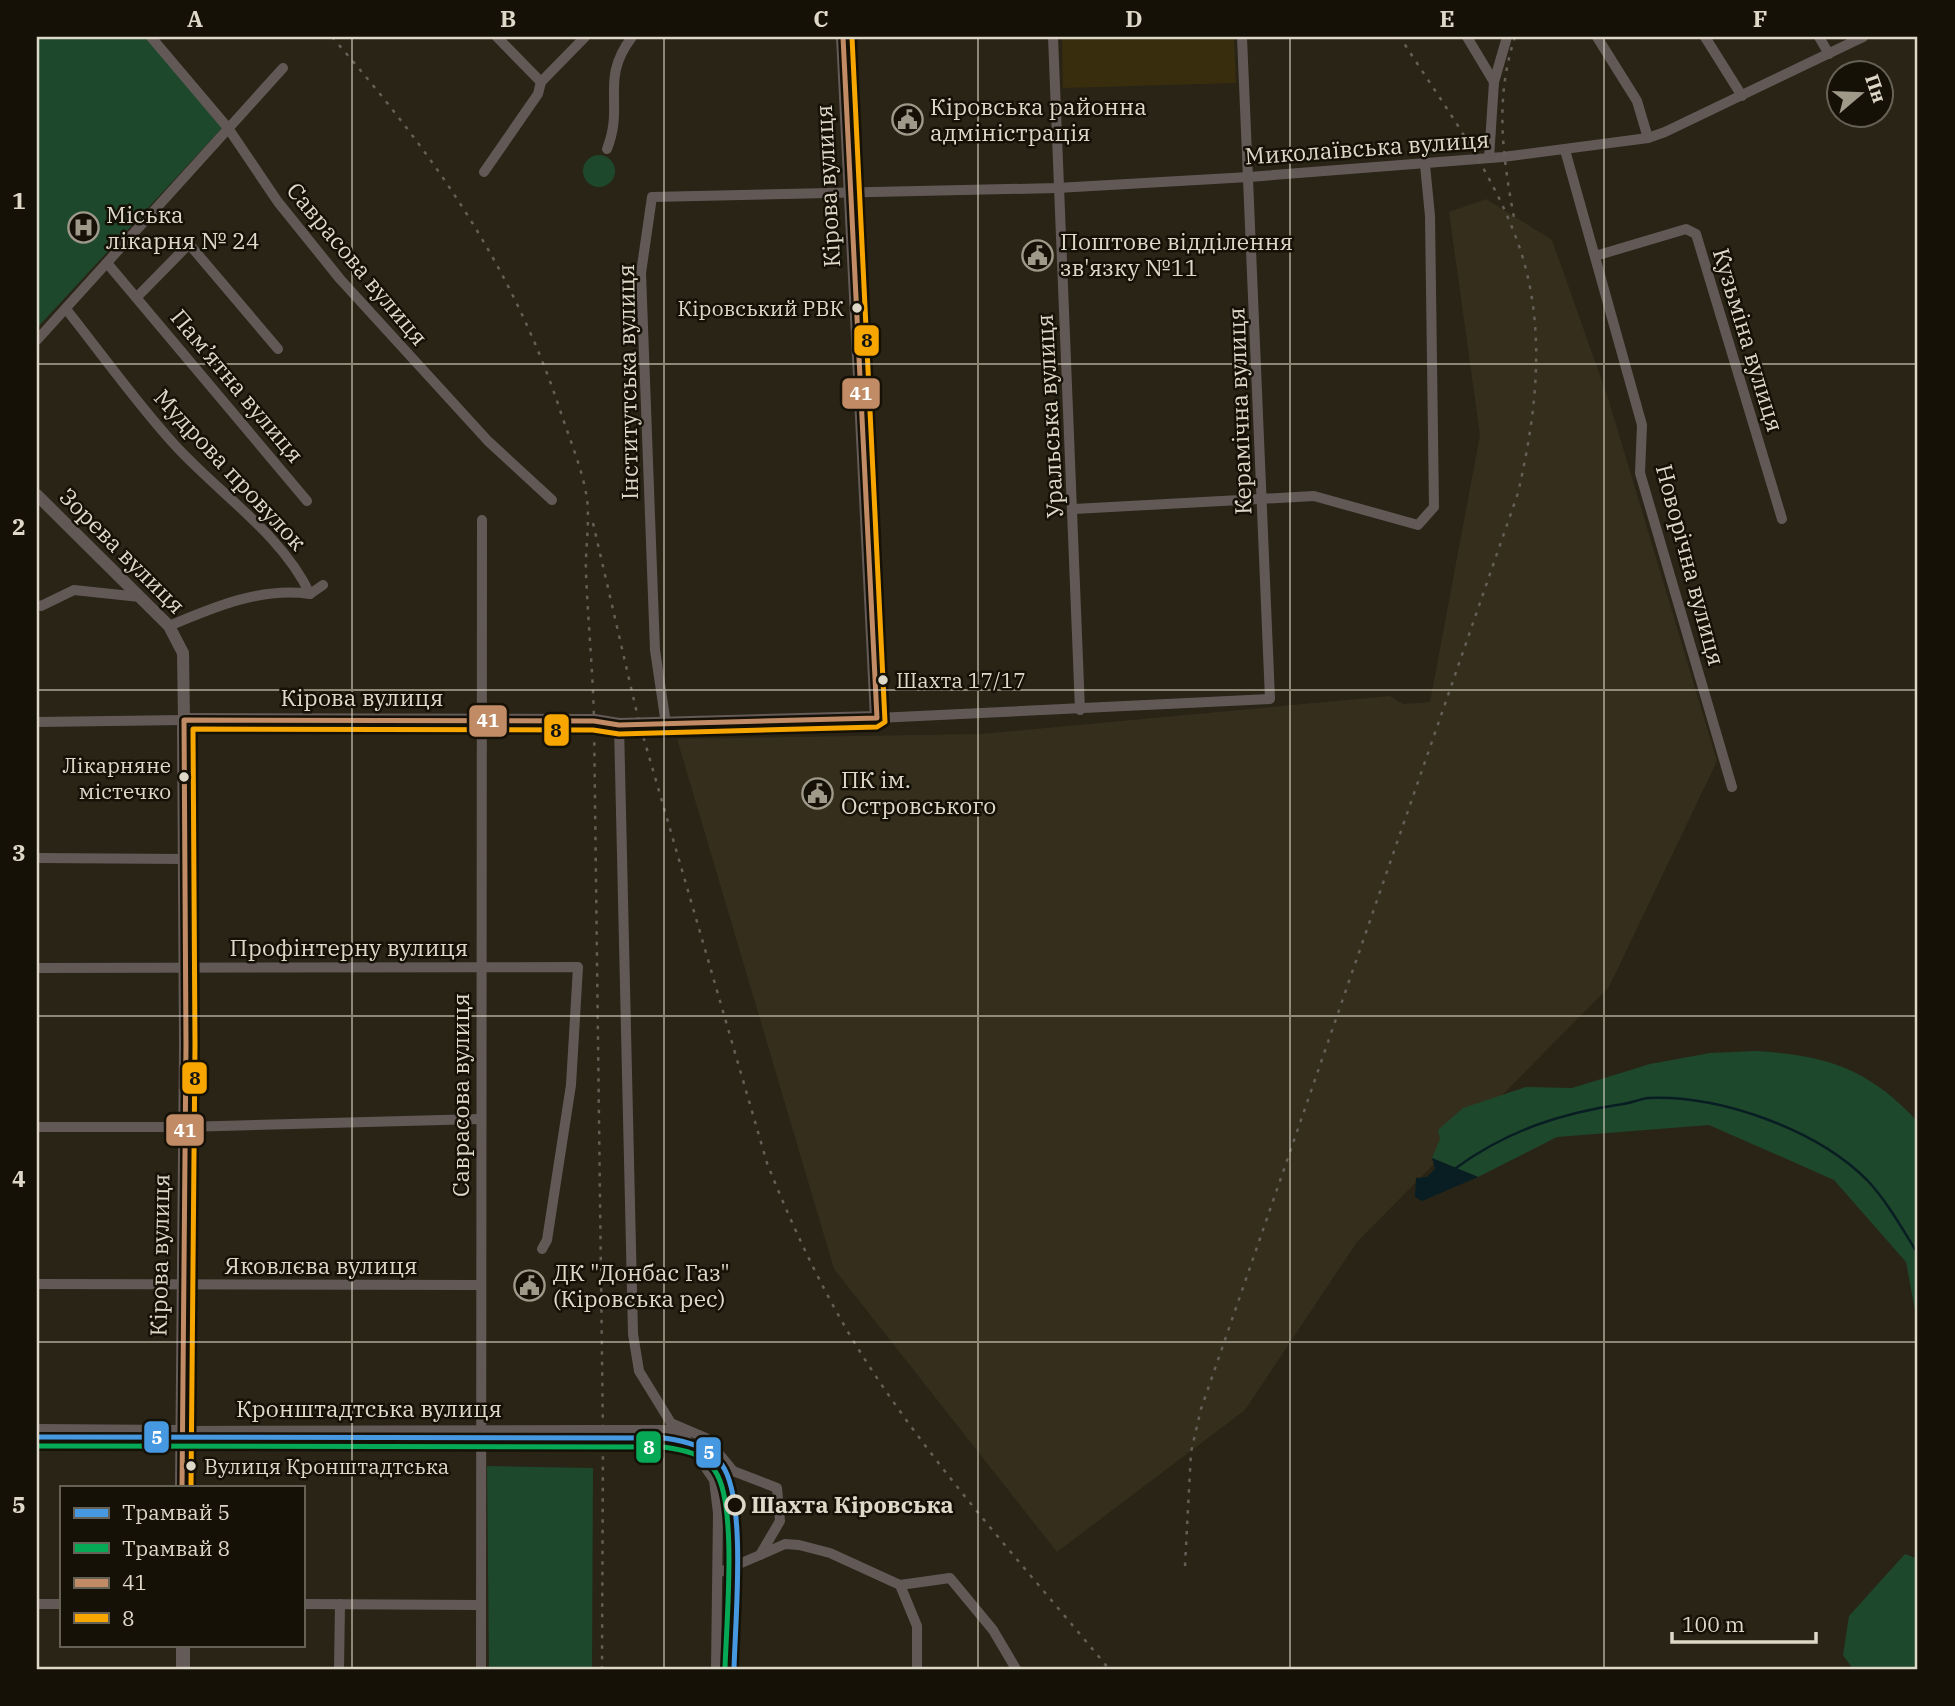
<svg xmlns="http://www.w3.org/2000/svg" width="1955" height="1706" font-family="'IBM Plex Serif',serif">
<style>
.built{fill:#382e0e}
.industrial{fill:#352e1d}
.green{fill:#1e482c}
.water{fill:#091e23}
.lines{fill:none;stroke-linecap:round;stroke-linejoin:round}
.stream{stroke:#091e23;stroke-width:2.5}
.minor{stroke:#625957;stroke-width:10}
.tertiary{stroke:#625957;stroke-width:12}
.secondary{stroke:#645a57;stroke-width:14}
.rail{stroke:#645f57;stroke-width:2.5;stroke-dasharray:3.5 7;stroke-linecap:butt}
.minor-bridge{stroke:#625957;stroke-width:10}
.bus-1-casing{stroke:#151107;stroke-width:10}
.bus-2-casing{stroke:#151107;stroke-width:10}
.bus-1{stroke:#c18c65;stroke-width:5}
.bus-2{stroke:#f7a600;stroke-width:5}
.tram-1-casing{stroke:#151107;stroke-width:10}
.tram-2-casing{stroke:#151107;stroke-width:10}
.tram-1{stroke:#4699e1;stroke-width:5}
.tram-2{stroke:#06aa56;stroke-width:5}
.grid{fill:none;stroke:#ded8c9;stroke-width:2;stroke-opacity:0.55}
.bus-dot{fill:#ded8c9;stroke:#151107;stroke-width:2.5}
.stop-dot{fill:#151107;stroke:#ded8c9;stroke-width:3.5}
.labels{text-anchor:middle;stroke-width:5;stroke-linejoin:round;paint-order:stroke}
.bus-label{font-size:21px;fill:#ded8c9;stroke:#151107;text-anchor:end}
.poi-label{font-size:23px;fill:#ded8c9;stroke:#151107;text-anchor:start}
.street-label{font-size:23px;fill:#ded8c9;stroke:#151107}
.stop-label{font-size:23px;font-weight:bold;fill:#ded8c9;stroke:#151107;text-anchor:start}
.line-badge{stroke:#151107;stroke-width:2.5}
.badge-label{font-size:19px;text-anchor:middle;font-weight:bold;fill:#fff}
.pale-badge-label{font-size:19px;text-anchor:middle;font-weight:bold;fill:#111}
.neatline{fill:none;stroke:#ded8c9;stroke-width:2.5}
.grid-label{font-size:23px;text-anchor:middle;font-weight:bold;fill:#ded8c9}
</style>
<rect width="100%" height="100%" fill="#292416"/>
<polygon class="built" points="1062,37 1234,37 1236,83 1063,88"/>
<polygon class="industrial" points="1486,199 1552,240 1608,398 1717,761 1609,987 1357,1242 1245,1410 1057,1552 834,1269 677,739 980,734 1390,696 1403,704 1430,702 1480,435 1449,212"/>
<g class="green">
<polygon points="37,37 145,37 222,128 37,328"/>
<circle cx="599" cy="171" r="16"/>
<path d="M 1756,1051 C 1827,1055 1869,1069 1918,1122 L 1918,1326 L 1906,1262 L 1834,1180 L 1709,1125 L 1557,1137 L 1478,1177 L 1432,1158 L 1440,1139 L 1438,1130 L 1463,1108 L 1526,1087 L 1572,1088 L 1650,1064 L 1710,1053 Z"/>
<polygon points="487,1466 593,1468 592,1669 489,1669"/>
<polygon points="1905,1554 1918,1559 1918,1669 1853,1669 1843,1655 1849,1616"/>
</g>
<polygon class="water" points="1432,1158 1478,1177 1422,1201 1415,1197 1416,1178 1427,1177 1435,1169"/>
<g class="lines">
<path class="stream" d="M 1456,1168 C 1506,1131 1561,1113 1623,1104 C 1631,1103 1640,1099 1648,1098 C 1720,1095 1816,1129 1867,1180 C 1887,1201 1903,1230 1918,1254"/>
<g class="minor">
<polyline points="151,37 228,128 278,202 340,279 488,441 552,500"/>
<polyline points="497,37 541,82"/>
<polyline points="1053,37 1080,710"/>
<polyline points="1467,37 1494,82 1489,158"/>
<polyline points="1597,37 1637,101 1648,138"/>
<polyline points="1705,37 1742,96"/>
<polyline points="1819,37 1829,54"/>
<polyline points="1494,82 1507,37"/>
<path d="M 607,149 C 625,104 599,80 632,37"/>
<polyline points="1565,150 1642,425 1640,473 1732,787"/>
<polyline points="484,172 538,94 541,82 585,37"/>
<polyline points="1595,256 1686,229 1696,234 1782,519"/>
<polyline points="107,263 307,501"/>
<polyline points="138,296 189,244 278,349"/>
<path d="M 66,309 C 101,353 135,401 173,443 C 217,492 282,534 310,594"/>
<polyline points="37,340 283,68"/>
<polyline points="1074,509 1314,496 1418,525 1434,507 1430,216 1425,165"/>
<polyline points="37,605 41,606 74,590 140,597"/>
<path d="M 169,626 C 214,607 260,587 310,594 L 323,585"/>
<polyline points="877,718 1270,699 1242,37"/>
<polyline points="37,722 184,720"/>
<polyline points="666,724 655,650 641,273 652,197 1057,188 1249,177 1503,157 1648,138 1665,132 1863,37"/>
<polyline points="619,725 633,1334 639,1371 671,1423 706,1438 733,1471 777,1488 780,1521 760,1555 718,1573"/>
<polyline points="37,858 185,859"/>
<polyline points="37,968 578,967 571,1085 547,1240 542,1249"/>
<polyline points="37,1127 184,1127 480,1119"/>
<polyline points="37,1284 479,1285"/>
<polyline points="609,1430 671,1430 684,1436 714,1480 718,1513 716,1669"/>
<polyline points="181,1431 595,1430"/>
<polyline points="760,1555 785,1544 799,1545 830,1553 900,1585 950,1578 993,1630 1016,1669"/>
<polyline points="900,1585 917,1626 917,1669"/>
<polyline points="37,1604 61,1604"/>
<polyline points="303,1604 480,1605"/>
<polyline points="339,1669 340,1604"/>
<polyline points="481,1669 482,520"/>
</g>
<g class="tertiary">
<polyline points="37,495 169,626 183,653 184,720"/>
<polyline points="37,1430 181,1431"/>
</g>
<g class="secondary">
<polyline points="182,1487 186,1045 184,720 594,721 619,725 877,718 843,37"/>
<polyline points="183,1645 183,1669"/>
</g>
<g class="rail">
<path d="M 332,37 C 433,153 513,266 561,413 C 570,440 583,471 587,499 C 590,523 585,549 586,573 C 588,623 593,671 594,721 L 603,1437 L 602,1669"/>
<path d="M 1515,37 C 1494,100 1503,159 1515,223"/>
<path d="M 593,523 L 639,722 L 767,1163 C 796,1236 831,1309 875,1375 C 944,1479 1030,1573 1109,1669"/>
<path d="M 1185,1566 L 1191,1452 L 1201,1409 L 1518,493 C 1536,415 1546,333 1522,255 C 1497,176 1444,106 1400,37"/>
</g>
<polyline class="minor-bridge" points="595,1430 609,1430"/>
<defs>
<polyline id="bus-1" points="182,1487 186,1045 184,720 594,721 619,725 877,718 843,37"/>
<polyline id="bus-2" points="191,1487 195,1045 193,729 593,730 619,734 877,727 885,722 852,37"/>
</defs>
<use href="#bus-1" class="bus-1-casing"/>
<use href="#bus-2" class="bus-2-casing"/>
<use href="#bus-1" class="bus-1"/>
<use href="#bus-2" class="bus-2"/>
<defs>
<path id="tram-1" d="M 37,1437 L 664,1438 C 685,1441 708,1446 722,1465 C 747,1500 735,1622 734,1669"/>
<path id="tram-2" d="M 37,1446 L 663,1447 C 683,1450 704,1453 715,1471 C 738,1504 726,1625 725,1669"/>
</defs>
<use href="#tram-1" class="tram-1-casing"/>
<use href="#tram-2" class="tram-2-casing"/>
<use href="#tram-1" class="tram-1"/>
<use href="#tram-2" class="tram-2"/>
</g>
<path class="grid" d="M 352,37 L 352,1669M 664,37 L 664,1669M 978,37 L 978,1669M 1290,37 L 1290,1669M 1604,37 L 1604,1669M 37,364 L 1918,364M 37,690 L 1918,690M 37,1016 L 1918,1016M 37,1342 L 1918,1342"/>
<defs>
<symbol id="civic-ring" viewBox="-11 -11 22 22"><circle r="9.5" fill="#151107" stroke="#9f998a" stroke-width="1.5"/><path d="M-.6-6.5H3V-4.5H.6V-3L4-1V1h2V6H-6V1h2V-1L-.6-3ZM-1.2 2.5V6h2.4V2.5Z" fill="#9f998a"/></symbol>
<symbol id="hospital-ring" viewBox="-11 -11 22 22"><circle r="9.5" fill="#151107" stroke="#9f998a" stroke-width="1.5"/><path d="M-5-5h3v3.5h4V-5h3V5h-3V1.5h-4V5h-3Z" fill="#9f998a"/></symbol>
</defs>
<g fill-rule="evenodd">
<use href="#civic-ring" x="890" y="102" width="35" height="35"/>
<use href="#hospital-ring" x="66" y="210" width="35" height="35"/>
<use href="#civic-ring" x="1020" y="238" width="35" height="35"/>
<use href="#civic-ring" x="800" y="776" width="35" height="35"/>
<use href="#civic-ring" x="512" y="1268" width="35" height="35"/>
</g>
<g class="bus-dot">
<circle cx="857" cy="308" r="6"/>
<circle cx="883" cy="680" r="6"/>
<circle cx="184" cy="777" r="6"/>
<circle cx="191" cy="1466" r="6"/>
</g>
<circle class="stop-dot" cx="735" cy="1505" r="9"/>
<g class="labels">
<g class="bus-label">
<text x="844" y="316">Кіровський РВК</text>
<text x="896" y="688" text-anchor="start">Шахта 17/17</text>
<text x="171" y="773">Лікарняне<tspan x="171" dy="26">містечко</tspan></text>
<text x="204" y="1474" text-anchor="start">Вулиця Кронштадтська</text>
</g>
<g class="poi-label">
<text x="930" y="115">Кіровська районна<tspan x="930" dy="26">адміністрація</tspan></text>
<text x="106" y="223">Міська<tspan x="106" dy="26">лікарня № 24</tspan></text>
<text x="1060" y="250">Поштове відділення<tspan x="1060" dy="26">зв'язку №11</tspan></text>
<text x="841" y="788">ПК ім.<tspan x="841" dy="26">Островського</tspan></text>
<text x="553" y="1281">ДК "Донбас Газ"<tspan x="553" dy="26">(Кіровська рес)</tspan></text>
</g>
<g class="street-label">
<text transform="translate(1367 148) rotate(-4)" y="8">Миколаївська вулиця</text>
<text transform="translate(828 186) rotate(-93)" y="8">Кірова вулиця</text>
<text transform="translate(357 264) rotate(50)" y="8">Саврасова вулиця</text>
<text transform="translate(1748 340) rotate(73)" y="8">Кузьміна вулиця</text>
<text transform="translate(628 382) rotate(-91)" y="8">Інститутська вулиця</text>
<text transform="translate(237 386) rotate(50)" y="8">Пам’ятна вулиця</text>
<text transform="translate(1240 411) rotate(-92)" y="8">Керамічна вулиця</text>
<text transform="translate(1050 416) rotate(-93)" y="8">Уральська вулиця</text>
<text transform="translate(230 470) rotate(47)" y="8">Мудрова провулок</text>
<text transform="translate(122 551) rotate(45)" y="8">Зорева вулиця</text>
<text transform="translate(1690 565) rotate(75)" y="8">Новорічна вулиця</text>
<text x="362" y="706">Кірова вулиця</text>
<text x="349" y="956">Профінтерну вулиця</text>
<text transform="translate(461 1095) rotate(-90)" y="8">Саврасова вулиця</text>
<text transform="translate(160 1255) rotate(-89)" y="8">Кірова вулиця</text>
<text x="321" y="1274">Яковлєва вулиця</text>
<text x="369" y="1417">Кронштадтська вулиця</text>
</g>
<g class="stop-label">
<text x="751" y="1513">Шахта Кіровська</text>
</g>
</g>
<g class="line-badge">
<rect x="853" y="324" width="27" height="33" rx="7" fill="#f7a600"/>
<rect x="841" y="377" width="40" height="33" rx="7" fill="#c18c65"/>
<rect x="468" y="704" width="40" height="34" rx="7" fill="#c18c65"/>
<rect x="543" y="713" width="27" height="34" rx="7" fill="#f7a600"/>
<rect x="181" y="1061" width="27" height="34" rx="7" fill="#f7a600"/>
<rect x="165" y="1113" width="40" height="34" rx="7" fill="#c18c65"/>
<rect x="143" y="1420" width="27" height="34" rx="7" fill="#4699e1"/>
<rect x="635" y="1430" width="27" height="34" rx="7" fill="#06aa56"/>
<rect x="695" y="1436" width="27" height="33" rx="7" fill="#4699e1"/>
</g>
<g class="badge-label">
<text x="861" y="400">41</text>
<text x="488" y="727">41</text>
<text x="185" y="1137">41</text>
<text x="157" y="1444">5</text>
<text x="649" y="1454">8</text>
<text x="709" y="1459">5</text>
</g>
<g class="pale-badge-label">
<text x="867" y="347">8</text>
<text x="556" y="737">8</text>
<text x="195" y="1085">8</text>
</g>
<rect width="1955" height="1706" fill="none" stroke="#151107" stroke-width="77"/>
<rect x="60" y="1486" width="245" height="161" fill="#151107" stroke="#656155" stroke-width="2"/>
<rect x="74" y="1508" width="35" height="10" fill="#4699e1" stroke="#656155" stroke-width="2"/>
<text x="122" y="1520" font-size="21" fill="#ded8c9">Трамвай 5</text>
<rect x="74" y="1543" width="35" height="10" fill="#06aa56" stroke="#656155" stroke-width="2"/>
<text x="122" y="1556" font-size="21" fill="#ded8c9">Трамвай 8</text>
<rect x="74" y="1578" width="35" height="10" fill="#c18c65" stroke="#656155" stroke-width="2"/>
<text x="122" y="1590" font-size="21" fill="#ded8c9">41</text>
<rect x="74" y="1613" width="35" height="10" fill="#f7a600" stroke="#656155" stroke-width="2"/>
<text x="122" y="1626" font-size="21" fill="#ded8c9">8</text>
<g transform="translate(1860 94) rotate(71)"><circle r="33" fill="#151107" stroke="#656155" stroke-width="2"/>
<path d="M0-5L12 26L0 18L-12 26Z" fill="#9f998a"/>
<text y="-10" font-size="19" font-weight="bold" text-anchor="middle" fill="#ded8c9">Пн</text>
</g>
<path d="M1672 1632v10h144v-10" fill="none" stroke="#ded8c9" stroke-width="3.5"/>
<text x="1682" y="1632" font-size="21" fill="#ded8c9" stroke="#151107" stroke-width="5" paint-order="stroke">100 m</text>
<rect x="38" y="38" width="1878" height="1630" class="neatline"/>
<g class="grid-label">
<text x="195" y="27">A</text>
<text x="508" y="27">B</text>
<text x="821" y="27">C</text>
<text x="1134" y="27">D</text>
<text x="1447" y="27">E</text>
<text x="1760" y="27">F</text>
<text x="19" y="209">1</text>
<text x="19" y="535">2</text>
<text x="19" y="861">3</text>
<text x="19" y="1187">4</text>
<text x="19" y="1513">5</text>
</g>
</svg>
